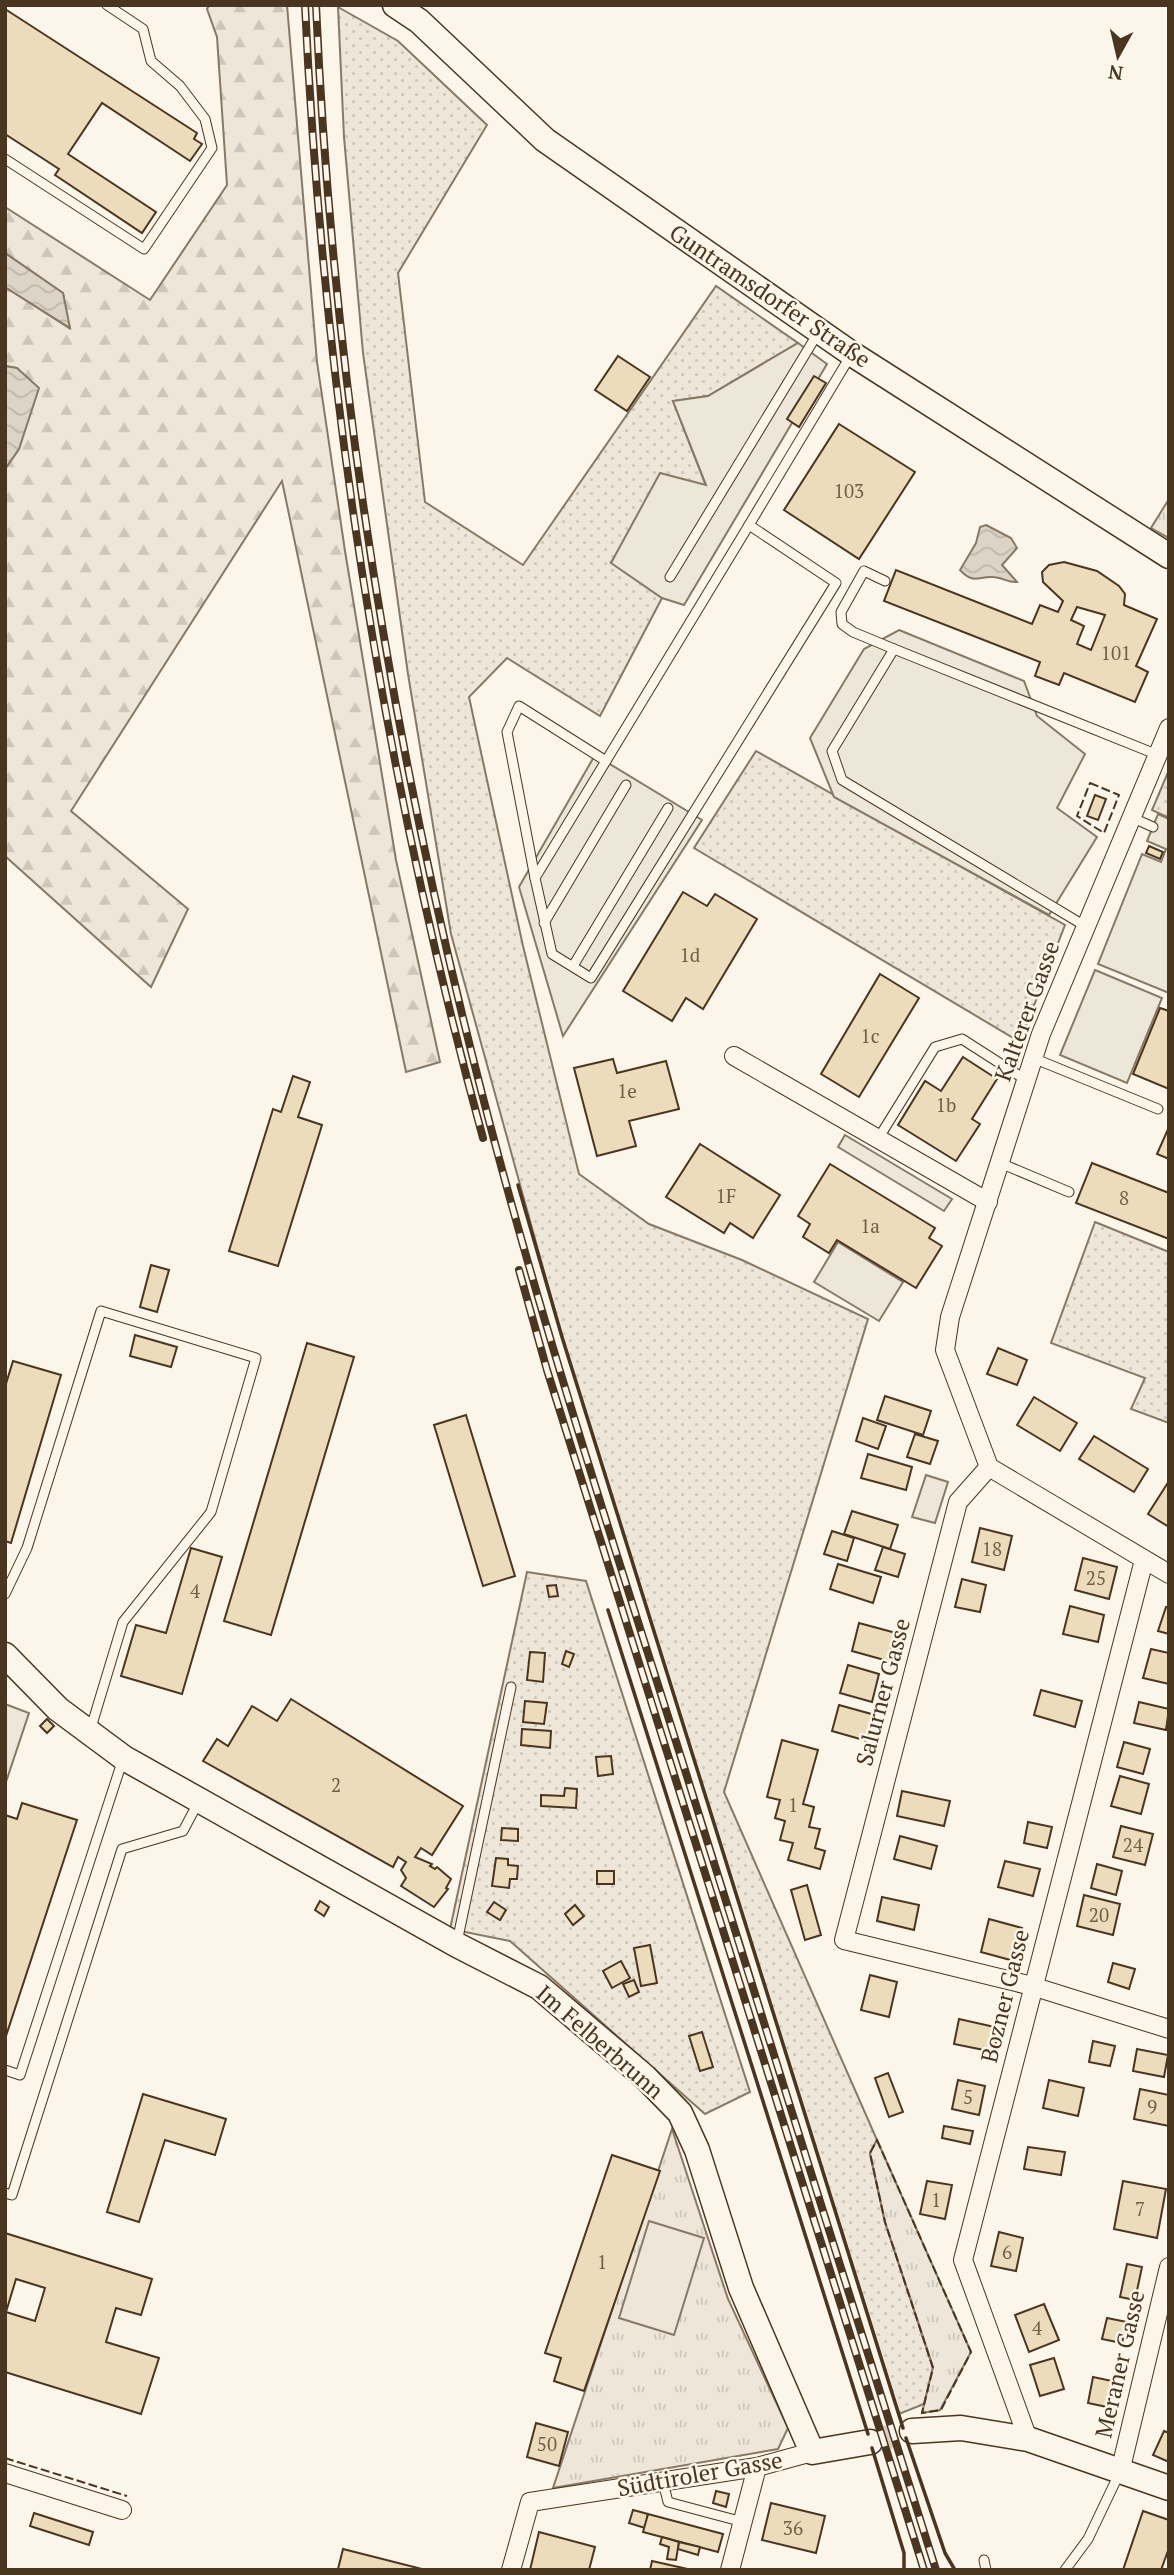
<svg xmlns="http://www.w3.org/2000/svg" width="1174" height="2575" font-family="'PT Serif',serif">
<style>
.grass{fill:url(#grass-dots);stroke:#887966;stroke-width:2}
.forest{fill:url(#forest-firs);stroke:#887966;stroke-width:2}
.park{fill:url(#park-tufts);stroke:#887966;stroke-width:2}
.pitch{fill:#ede6d9;stroke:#887966;stroke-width:2}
.parking{fill:#ede7d9;stroke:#887966;stroke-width:2}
.water{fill:url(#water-waves);stroke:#887966;stroke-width:2}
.building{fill:#ecdcbc;stroke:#4a3520;stroke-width:2;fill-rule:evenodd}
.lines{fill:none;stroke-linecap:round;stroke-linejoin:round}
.secondary-tunnel{stroke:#d8cfc1;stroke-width:24;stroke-dasharray:24 12;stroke-linecap:butt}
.lane-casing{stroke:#4a3520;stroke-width:11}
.street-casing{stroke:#4a3520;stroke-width:20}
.secondary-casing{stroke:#4a3520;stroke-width:27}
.lane{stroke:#fbf6e9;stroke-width:9}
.street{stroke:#fbf6e9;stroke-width:18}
.secondary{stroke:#fbf6e9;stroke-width:24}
.rail-casing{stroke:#4a3520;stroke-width:8}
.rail{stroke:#fbf6e9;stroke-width:5;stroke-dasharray:16;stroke-linecap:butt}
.fence{stroke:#4a3520;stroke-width:2;stroke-dasharray:9 3.5;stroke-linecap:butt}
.wall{stroke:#4a3520;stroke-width:3.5}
.labels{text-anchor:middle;stroke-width:5;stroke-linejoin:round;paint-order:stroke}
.number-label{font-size:19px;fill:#725f47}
.street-label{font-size:23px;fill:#4a3520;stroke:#fbf6e9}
</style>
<defs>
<pattern id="grass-dots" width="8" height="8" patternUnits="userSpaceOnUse" patternTransform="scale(1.75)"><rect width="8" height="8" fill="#ede6d9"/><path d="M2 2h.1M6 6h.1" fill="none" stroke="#cdc6ba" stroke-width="1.8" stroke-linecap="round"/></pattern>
<pattern id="forest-firs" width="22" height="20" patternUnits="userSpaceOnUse" patternTransform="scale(1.75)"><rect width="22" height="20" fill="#ede6d9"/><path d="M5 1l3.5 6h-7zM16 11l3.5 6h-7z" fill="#cdc6ba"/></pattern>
<pattern id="park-tufts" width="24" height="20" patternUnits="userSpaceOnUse" patternTransform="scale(1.75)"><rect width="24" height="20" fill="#ede6d9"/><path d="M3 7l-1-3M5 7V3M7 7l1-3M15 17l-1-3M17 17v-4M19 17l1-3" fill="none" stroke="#cdc6ba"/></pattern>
<pattern id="water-waves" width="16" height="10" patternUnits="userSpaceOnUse" patternTransform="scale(1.75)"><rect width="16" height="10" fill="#dcd4c6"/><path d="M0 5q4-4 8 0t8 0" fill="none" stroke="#beb7aa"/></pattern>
</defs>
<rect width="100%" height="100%" fill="#fbf6e9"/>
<g class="grass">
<polygon points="338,7 398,41 487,125 398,273 425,502 523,565 716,286 798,343 708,396 673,401 706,486 611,562 662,598 600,716 507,658 469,697 523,946 579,1174 649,1224 742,1260 868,1319 724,1792 877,2140 870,2154 885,2222 933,2368 924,2404 899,2414 562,1337 451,934 408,674 363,353 344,137"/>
<polygon points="756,751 1065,925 1020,1042 694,848"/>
<polygon points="1169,770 1169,818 1152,810"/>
<polygon points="1095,1222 1169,1252 1169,1423 1131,1409 1145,1378 1051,1343"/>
<polygon points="527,1572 586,1581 750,2092 705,2114 510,1941 450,1929"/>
</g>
<polygon class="forest" points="209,5 287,5 317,362 345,551 396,860 440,1062 406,1072 282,481 71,811 188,909 151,987 5,856 5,469 19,449 17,368 5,366 5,287 69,328 63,293 5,253 5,207 150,300 227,185 217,37 207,9"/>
<g class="park">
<polygon points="1169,499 1169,538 1151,528"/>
<polygon points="672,2129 728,2299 788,2428 778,2449 553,2488"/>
<polygon points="877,2140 971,2352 940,2410 922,2413 933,2367 885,2222 870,2153"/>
</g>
<polygon class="pitch" points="649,2221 704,2238 674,2335 619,2318"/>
<g class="parking">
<polygon points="798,343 827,364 684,605 662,598 611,563 660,473 706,485 673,401 708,396"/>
<polygon points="899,630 1024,681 1037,716 1085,754 1057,808 1097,837 1049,915 834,797 810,738 864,649"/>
<polygon points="595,755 702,820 563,1036 519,887"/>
<polygon points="1158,814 1169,819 1169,993 1098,964 1142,854 1161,862 1166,849 1147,841"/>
<polygon points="1095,970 1162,998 1127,1083 1060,1055"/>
<polygon points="845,1135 952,1199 944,1211 838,1147"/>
<polygon points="838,1242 903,1282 879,1321 814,1282"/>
<polygon points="926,1475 948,1482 935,1523 912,1517"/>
<polygon points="5,1704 29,1713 5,1785"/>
</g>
<g class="water">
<polygon points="5,253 63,293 70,328 5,287"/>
<polygon points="5,366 17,368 39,388 19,449 5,469"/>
<path d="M 986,525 L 1011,538 L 1017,548 L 1002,565 L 1017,582 C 1008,583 1002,577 993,577 C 978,576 974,585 960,570 L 976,543 L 980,527 Z"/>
</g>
<g class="building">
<polygon points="5,9 197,133 194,139 202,144 190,161 102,103 68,154 156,212 142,233 55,175 59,169 5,134"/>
<polygon points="618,356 650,377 627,411 595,390"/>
<polygon points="814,376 826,383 799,427 787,419"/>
<polygon points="839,424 915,472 859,559 784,510"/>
<path d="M 1064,562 L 1097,571 L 1119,586 L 1125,594 L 1124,605 L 1157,619 L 1136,666 L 1148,672 L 1135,702 L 1064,673 L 1059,685 L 1035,676 L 1040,662 L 884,601 L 896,570 L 1032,624 L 1040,605 L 1058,612 L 1063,601 L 1043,582 L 1042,572 L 1049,565 ZM 1077,607 L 1105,615 L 1091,650 L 1077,644 L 1084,626 L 1071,620 Z"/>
<polygon points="1095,795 1106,799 1098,820 1087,816"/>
<polygon points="1149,846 1163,852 1160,859 1146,853"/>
<polygon points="683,892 707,906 715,894 757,919 703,1009 686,998 672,1021 623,991"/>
<polygon points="880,974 919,998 859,1097 821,1074"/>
<polygon points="1160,1008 1169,1011 1169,1089 1133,1074"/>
<polygon points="963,1057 997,1079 972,1119 980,1124 956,1161 898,1125 925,1081 941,1091"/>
<polygon points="613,1059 617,1073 666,1061 679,1109 629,1121 636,1146 597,1156 574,1068"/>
<polygon points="293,1076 310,1082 298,1117 322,1125 278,1266 229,1251 273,1109 281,1112"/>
<polygon points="1169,1127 1169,1159 1157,1154"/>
<polygon points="700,1144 780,1195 753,1238 730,1223 724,1233 666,1197"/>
<polygon points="1092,1163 1169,1193 1169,1239 1076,1203"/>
<polygon points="830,1164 935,1228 929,1238 942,1246 916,1288 837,1240 829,1253 803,1237 810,1224 798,1216"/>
<polygon points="151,1265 169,1270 157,1312 140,1307"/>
<polygon points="135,1335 177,1347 171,1367 130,1356"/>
<polygon points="307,1343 354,1357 271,1635 224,1621"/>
<polygon points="998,1348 1027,1360 1017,1385 987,1374"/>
<polygon points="13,1361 61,1375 11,1543 5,1541 5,1387"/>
<polygon points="885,1396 931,1411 923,1435 877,1420"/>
<polygon points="1034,1397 1077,1423 1060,1451 1017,1425"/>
<polygon points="466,1415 515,1576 483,1586 434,1425"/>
<polygon points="863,1418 886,1426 878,1449 856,1441"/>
<polygon points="915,1434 938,1441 930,1464 907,1457"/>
<polygon points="1094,1436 1148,1469 1134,1492 1079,1459"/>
<polygon points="868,1454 912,1467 906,1490 861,1478"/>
<polygon points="1169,1481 1169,1527 1148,1514"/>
<polygon points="852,1511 898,1525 890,1549 844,1534"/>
<polygon points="980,1528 1012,1536 1004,1570 972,1562"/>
<polygon points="832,1531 854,1538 847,1561 824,1554"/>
<polygon points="883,1547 905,1554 898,1577 875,1570"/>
<polygon points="191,1548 222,1557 182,1694 121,1676 136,1625 166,1633"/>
<polygon points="1083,1558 1117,1567 1109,1599 1075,1590"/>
<polygon points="838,1564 881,1577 873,1603 830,1589"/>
<polygon points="962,1579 986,1585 980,1612 955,1607"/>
<polygon points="556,1585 558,1596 549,1597 547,1586"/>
<polygon points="1070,1606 1104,1615 1098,1642 1063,1634"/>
<polygon points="1166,1607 1169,1608 1169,1634 1158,1631"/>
<polygon points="859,1623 896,1633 888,1661 852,1651"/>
<polygon points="1151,1649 1169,1653 1169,1684 1143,1678"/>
<polygon points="566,1651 574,1654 569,1667 562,1664"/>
<polygon points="530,1652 545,1653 543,1682 527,1680"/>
<polygon points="848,1665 879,1674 872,1702 840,1693"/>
<polygon points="1041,1690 1082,1701 1075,1727 1034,1715"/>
<polygon points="291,1699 463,1806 432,1855 421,1848 415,1857 432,1864 430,1866 435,1869 437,1867 451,1879 446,1888 448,1889 434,1907 401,1886 406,1878 401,1870 406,1862 398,1857 393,1867 203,1761 217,1739 228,1746 252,1706 277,1721"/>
<polygon points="525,1701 547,1703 544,1724 523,1722"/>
<polygon points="1139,1702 1169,1709 1166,1730 1134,1723"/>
<polygon points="839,1705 875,1715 867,1741 832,1731"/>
<polygon points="47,1719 54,1726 47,1733 40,1726"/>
<polygon points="522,1729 551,1731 550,1748 521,1745"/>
<polygon points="782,1740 818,1750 803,1804 814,1807 809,1827 820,1829 815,1848 825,1851 820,1869 788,1860 793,1843 780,1840 785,1821 775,1818 780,1800 767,1797"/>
<polygon points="1124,1742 1150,1749 1143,1774 1117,1767"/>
<polygon points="611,1756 613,1774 598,1776 596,1757"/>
<polygon points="1120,1776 1149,1784 1141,1814 1111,1806"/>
<polygon points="565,1788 577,1789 576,1808 541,1806 541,1795 564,1796"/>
<polygon points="902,1791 950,1801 944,1826 897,1816"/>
<polygon points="22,1803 77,1820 6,2036 5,1815 17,1819"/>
<polygon points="1028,1822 1052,1827 1047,1848 1024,1843"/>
<polygon points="1121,1826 1153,1834 1145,1865 1113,1857"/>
<polygon points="502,1828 518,1829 518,1841 501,1840"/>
<polygon points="900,1836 937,1846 931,1869 894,1859"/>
<polygon points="496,1858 508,1859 508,1865 518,1866 517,1879 510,1879 509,1888 492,1886"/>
<polygon points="1005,1861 1040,1869 1033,1896 998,1887"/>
<polygon points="1097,1864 1122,1871 1116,1895 1091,1888"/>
<rect x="597" y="1871" width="17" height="13"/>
<polygon points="807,1885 821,1935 805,1940 791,1890"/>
<polygon points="1084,1895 1120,1904 1113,1935 1077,1926"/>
<polygon points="882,1897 919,1905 914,1930 877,1921"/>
<polygon points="320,1901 329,1907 324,1916 315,1910"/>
<polygon points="494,1902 506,1910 500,1920 487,1912"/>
<polygon points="575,1905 584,1916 573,1925 565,1914"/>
<polygon points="989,1919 1022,1928 1014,1961 981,1952"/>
<polygon points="650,1945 657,1983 641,1986 634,1948"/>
<polygon points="621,1961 630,1978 612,1988 603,1971"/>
<polygon points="1113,1963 1135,1969 1129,1989 1108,1982"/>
<polygon points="870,1975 897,1982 889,2017 861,2010"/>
<polygon points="634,1980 639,1992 629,1997 623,1984"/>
<polygon points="959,2019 999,2028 994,2052 954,2044"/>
<polygon points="702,2032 713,2067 700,2071 689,2036"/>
<polygon points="1093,2041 1115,2046 1110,2066 1089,2062"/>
<polygon points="1137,2049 1168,2055 1164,2077 1133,2071"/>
<polygon points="888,2073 903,2112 889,2117 875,2078"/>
<polygon points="958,2080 985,2086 979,2115 952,2109"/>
<polygon points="1049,2080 1084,2088 1078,2116 1043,2108"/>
<polygon points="1140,2089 1169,2095 1169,2126 1134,2119"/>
<polygon points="143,2094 226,2119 215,2155 165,2140 139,2222 107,2212"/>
<polygon points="944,2126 973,2131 970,2144 942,2138"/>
<polygon points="1028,2147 1065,2152 1061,2175 1024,2169"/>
<polygon points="612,2155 660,2171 584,2391 554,2381 561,2358 545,2353"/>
<polygon points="927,2181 952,2185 945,2219 920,2214"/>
<polygon points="1123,2181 1166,2189 1157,2238 1114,2229"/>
<polygon points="999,2232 1023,2238 1016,2271 991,2266"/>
<path d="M 5,2233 L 152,2279 L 141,2315 L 116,2308 L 106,2342 L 159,2358 L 141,2414 L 5,2372 ZM 16,2279 L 45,2288 L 35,2321 L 6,2312 Z"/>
<polygon points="1127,2264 1142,2267 1135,2300 1120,2297"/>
<polygon points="1044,2304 1059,2340 1029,2352 1015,2315"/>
<polygon points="1107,2318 1127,2322 1122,2343 1102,2339"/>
<polygon points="1054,2358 1064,2389 1040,2396 1030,2365"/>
<polygon points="1093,2377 1112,2381 1107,2407 1088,2403"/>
<polygon points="536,2423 568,2432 559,2466 527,2457"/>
<polygon points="1164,2431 1169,2433 1169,2462 1153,2455"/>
<polygon points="716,2491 729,2494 726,2507 713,2503"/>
<polygon points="771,2503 825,2516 816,2553 762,2540"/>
<polygon points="633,2510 648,2514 645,2528 629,2523"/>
<polygon points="1143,2511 1169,2520 1169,2548 1161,2570 1123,2570"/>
<polygon points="34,2513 93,2532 89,2545 30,2526"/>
<polygon points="648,2514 723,2534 718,2552 643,2532"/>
<polygon points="539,2532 595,2547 589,2570 530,2570"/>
<polygon points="662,2537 679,2542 676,2560 667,2559 669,2547 660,2544"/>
<polygon points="679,2542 700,2547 698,2555 678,2549"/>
<polygon points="343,2549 422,2569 422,2570 338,2569"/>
<polygon points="652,2561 692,2570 650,2570"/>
</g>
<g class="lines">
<polyline class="secondary-tunnel" points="870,2442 912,2431"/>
<defs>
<g id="lane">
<polyline points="5,159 144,249 212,148 205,119 180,86 151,61 143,29 107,5"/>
<polygon points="749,525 836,583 591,978 552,954 535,878"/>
<polyline points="749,525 851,355"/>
<polyline points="670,577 818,333"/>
<polyline points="885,581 864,571 841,612 842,624 853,632 894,649"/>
<polyline points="1131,817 1153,827"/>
<polyline points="535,878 507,732 519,706 606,761"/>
<polyline points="544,923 626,785"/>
<polyline points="1085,926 842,780 832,751 894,649 1158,755"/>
<polyline points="573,966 668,808"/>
<polyline points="1033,1058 1158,1109"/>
<polyline points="878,1139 935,1047 962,1039 1026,1080"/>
<polyline points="1000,1163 1069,1192"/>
<polyline points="5,1594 27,1548 101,1311 256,1358 211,1512 123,1622 90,1731"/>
<polyline points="457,1942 511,1687"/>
<polyline points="5,2070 20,2075 123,1759"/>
<polyline points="5,2193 12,2195 122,1849 183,1831 199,1801"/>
<polyline points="663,2482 668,2502 743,2522"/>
<polyline points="984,2560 986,2570"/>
<polyline points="1065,2570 1088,2539 1119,2474"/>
</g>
<g id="street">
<polyline points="1169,728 1041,1034 950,1317 945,1350 989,1467 1169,1574"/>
<polyline points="734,1056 988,1202"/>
<polyline points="989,1467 958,1502 844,1940 1032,1986 1169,2029"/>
<polyline points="1028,2439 963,2260 1144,1560"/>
<polyline points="1120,2472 1169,2267"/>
<polyline points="5,2473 122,2510"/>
<polyline points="511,2570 530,2502 757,2467 812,2452"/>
<polyline points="730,2570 757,2467"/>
</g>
<g id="secondary">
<polyline points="395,5 419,21 545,140 852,354 1169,556"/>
<polyline points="5,1655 58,1709 124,1758 457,1945 539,1987 645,2077 680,2113 697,2150 741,2288 812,2452 870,2442"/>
<polyline points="912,2431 961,2428 1028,2439 1169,2488"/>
</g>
</defs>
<use href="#lane" class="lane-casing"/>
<use href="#street" class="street-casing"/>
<use href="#secondary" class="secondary-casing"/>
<use href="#lane" class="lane"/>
<use href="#street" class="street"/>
<use href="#secondary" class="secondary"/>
<defs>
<g id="rail">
<path d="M 305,5 C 323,386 382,770 483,1138"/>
<path d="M 316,5 C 332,367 389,731 479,1082 C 538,1314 613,1542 685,1770 C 768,2037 852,2303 936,2570"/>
<polyline points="519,1270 547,1370 924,2570"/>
</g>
</defs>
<use href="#rail" class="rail-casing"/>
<use href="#rail" class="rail"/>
<g class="fence">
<polygon points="1090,783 1119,795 1104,833 1077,816"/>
<polygon points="877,2140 971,2352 941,2410 922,2413 933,2368 885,2222 870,2153"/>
<polyline points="5,2458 127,2496"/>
</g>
<g class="wall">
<polyline points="518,1185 562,1337 903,2428"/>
<polyline points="608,1610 868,2434"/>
<polyline points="906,2438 945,2553 955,2570"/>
<polyline points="872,2448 904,2553 904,2570"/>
</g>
</g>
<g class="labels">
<g class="number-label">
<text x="849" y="498">103</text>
<text x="1116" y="660">101</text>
<text x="690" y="962">1d</text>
<text x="870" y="1043">1c</text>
<text x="627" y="1098">1e</text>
<text x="946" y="1112">1b</text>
<text x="726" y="1203">1F</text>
<text x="1124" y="1205">8</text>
<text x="870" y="1233">1a</text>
<text x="992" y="1556">18</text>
<text x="1096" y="1585">25</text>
<text x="195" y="1598">4</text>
<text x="336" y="1792">2</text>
<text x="793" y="1812">1</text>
<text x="1133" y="1852">24</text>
<text x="1099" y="1922">20</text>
<text x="968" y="2104">5</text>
<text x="1152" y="2114">9</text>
<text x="936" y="2207">1</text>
<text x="1140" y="2216">7</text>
<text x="1007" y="2259">6</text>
<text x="602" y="2269">1</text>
<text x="1037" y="2335">4</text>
<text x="547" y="2451">50</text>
<text x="793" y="2535">36</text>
</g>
<g class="street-label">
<text transform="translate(770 296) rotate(34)" y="8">Guntramsdorfer Straße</text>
<text transform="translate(1027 1011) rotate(-70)" y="8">Kalterer Gasse</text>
<text transform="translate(883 1692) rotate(-75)" y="8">Salurner Gasse</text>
<text transform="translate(1005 1996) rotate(-76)" y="8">Bozner Gasse</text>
<text transform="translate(600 2042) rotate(41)" y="8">Im Felberbrunn</text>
<text transform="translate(1120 2364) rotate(-77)" y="8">Meraner Gasse</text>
<text transform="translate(700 2474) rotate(-10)" y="8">Südtiroler Gasse</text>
</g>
</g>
<rect width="1174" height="2575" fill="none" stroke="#4a3520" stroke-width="14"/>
<g transform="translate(1118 56) rotate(188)" stroke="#fbf6e9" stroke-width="5" paint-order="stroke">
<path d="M0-5L12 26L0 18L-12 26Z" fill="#4a3520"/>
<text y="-10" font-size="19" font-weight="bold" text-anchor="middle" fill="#4a3520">N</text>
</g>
</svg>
